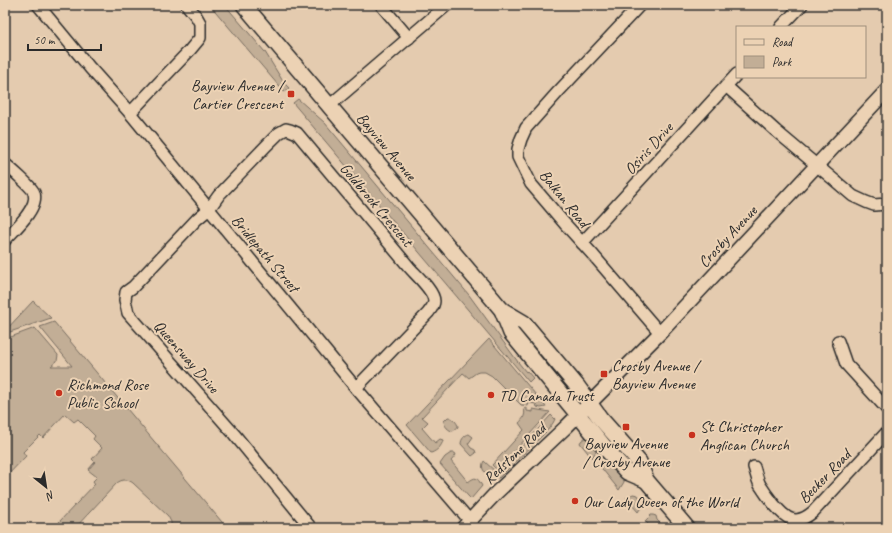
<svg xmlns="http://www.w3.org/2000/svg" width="892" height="533" font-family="Caveat,sans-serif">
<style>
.green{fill:#c2ae96;stroke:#766c60}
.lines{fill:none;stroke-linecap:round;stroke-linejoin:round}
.minor-casing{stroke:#2b2b2b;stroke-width:14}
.tertiary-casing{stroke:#2b2b2b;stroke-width:16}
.secondary-casing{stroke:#2b2b2b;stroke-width:18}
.minor{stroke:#ecd2b4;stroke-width:11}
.tertiary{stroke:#ecd2b4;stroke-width:13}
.secondary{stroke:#ecd2b4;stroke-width:15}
.poi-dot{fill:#c8321e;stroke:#ecd2b4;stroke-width:1.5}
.labels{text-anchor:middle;stroke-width:4;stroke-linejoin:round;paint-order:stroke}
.poi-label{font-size:16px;fill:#2b2b2b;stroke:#ecd2b4;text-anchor:start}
.street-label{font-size:16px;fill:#2b2b2b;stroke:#ecd2b4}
</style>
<rect width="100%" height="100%" fill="#e4cbaf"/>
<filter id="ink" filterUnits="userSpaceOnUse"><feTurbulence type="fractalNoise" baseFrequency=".025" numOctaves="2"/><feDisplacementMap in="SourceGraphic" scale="8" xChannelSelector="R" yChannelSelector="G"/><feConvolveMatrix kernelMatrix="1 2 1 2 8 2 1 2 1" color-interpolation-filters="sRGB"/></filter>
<g filter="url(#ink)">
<g class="green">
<polygon points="210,5 225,5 265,52 284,83 289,88 284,92"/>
<polygon points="298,99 325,123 469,295 518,362 526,372 527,371 533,378 529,382 293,103"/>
<polygon points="33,301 51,318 7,333 5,332 5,331"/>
<path d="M 54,322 L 227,528 L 171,528 L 171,522 L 168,516 L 133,483 C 128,479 122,479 117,483 L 75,528 L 65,528 L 59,522 L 95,484 L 93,481 L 97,477 L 88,470 L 95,462 L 92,459 L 102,448 L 93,439 L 95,436 L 78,419 L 74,422 L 65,414 L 43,438 L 40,435 L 23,452 L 26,456 L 5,478 L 5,338 L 8,338 L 35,328 L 58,355 L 57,361 L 51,366 L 72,366 L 40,327 Z"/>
<path d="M 489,339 L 546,407 L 541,408 L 537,407 L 536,404 L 529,403 L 528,406 L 521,405 L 492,376 L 485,372 L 479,372 L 476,373 L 469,378 L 463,373 L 422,417 L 428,422 L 422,428 L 435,443 L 440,439 L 443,440 C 442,446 437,451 431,453 L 407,425 Z"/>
<path d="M 526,408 L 527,408 L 527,411 L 533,412 L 533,409 L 550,412 L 497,470 L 492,465 L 524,430 L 519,423 C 523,419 526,415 524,409 Z"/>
<polygon points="551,415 555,419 553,423 547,431 499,478 494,477"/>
<path d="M 448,417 C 452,417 458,423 458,427 L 453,431 C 449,431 444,426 444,421 Z"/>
<path d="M 469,434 L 473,437 L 468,444 L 471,448 L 475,450 L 476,453 L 472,456 L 471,455 L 461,444 C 461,439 465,435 469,434 Z"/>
<polygon points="586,437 597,448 595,453 592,458 580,443 581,441"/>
<path d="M 451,453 L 455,453 L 456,455 L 451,461 L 468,482 C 476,476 477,477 482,486 L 471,499 L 468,496 L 440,464 L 445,457 Z"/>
<path d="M 484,461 L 496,472 L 491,476 C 484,473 480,468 484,461 Z"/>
<polygon points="605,462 609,462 624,478 624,482 619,490 599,465"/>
<path d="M 633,494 L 638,495 C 642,502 644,504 638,512 L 626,498 Z"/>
<polygon points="651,515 653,515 656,516 657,520 665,528 652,528 645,521"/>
</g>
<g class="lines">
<defs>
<g id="minor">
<polyline points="38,5 90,68 130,113 356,388 470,521"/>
<polyline points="381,5 409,38"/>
<polyline points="640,5 558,92 526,128 521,139 518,149 518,157 531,184 565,224 594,256 660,333"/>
<polyline points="781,27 802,5"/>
<polyline points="726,86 776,131 833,179 853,196 866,202 874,205 887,204"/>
<polyline points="329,106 447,5"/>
<polyline points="130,113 190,50 200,38 200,23 196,16 187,5"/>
<path d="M 5,164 C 10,168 33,188 34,193 C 39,208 14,230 5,240"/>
<polyline points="582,243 737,74"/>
<polyline points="838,341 846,364 887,409"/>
<path d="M 754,467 C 756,473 757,479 760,485 C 765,493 781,516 791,519 C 799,522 807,517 813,512 L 887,432"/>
<path d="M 311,528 L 234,434 L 128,313 L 125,300 L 126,292 L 133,287 L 197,219 L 209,209 L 219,195 L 266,146 L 279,133 L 286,129 L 290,130 L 297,133 L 409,267 C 416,275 434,291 434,301 C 434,306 431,309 428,313 L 356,388"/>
</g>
<polyline id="tertiary" points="463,528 496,493 566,427 660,333 887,90"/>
<g id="secondary">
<polyline points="244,5 502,310 511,333 607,450 627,472 646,480"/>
<polyline points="502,310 524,323 577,386 600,418 639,462 646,480 687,528"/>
</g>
</defs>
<use href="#minor" class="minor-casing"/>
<use href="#tertiary" class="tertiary-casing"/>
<use href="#secondary" class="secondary-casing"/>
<use href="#minor" class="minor"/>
<use href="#tertiary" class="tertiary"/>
<use href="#secondary" class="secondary"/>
</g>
</g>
<g class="poi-dot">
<rect x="287" y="90" width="8" height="8" rx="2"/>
<rect x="600" y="370" width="8" height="8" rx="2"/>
<circle cx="59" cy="393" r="4"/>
<circle cx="491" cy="395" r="4"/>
<rect x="622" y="423" width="8" height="8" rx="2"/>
<circle cx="692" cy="435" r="4"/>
<circle cx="575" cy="501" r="4"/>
</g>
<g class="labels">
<g class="poi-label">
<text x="283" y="91" text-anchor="end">Bayview Avenue /<tspan x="283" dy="18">Cartier Crescent</tspan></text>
<text x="612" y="371">Crosby Avenue /<tspan x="612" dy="18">Bayview Avenue</tspan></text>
<text x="67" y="390">Richmond Rose<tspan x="67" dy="18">Public School</tspan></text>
<text x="499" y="401">TD Canada Trust</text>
<text x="700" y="432">St Christopher<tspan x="700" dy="18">Anglican Church</tspan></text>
<text x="626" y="449" text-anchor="middle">Bayview Avenue<tspan x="626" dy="18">/ Crosby Avenue</tspan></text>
<text x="583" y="507">Our Lady Queen of the World</text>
</g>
<g class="street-label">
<text transform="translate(387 146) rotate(50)" y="6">Bayview Avenue</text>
<text transform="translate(648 148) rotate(-48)" y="6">Osiris Drive</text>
<text transform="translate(565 198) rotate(51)" y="6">Balkan Road</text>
<text transform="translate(377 204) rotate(50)" y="6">Goldbrook Crescent</text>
<text transform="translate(727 236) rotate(-47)" y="6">Crosby Avenue</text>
<text transform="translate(266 253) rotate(50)" y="6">Bridlepath Street</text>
<text transform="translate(187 356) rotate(49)" y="6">Queensway Drive</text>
<text transform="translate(514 453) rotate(-44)" y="6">Redstone Road</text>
<text transform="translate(824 476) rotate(-46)" y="6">Becker Road</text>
</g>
</g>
<rect width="892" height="533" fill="none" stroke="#ecd2b4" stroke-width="20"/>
<rect x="10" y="10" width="872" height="513" fill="none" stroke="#2b2b2b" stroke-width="1.5" filter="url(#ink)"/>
<rect x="736" y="26" width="130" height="52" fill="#ecd2b4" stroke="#9f8f7d"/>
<rect x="744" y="39" width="20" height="6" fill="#ecd2b4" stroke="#9f8f7d"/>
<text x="772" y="46" font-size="12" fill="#2b2b2b">Road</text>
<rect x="744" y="56" width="20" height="12" fill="#c2ae96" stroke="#9f8f7d"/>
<text x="772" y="66" font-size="12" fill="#2b2b2b">Park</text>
<g transform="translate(46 487) rotate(150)" stroke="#ecd2b4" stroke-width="3" paint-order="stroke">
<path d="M0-3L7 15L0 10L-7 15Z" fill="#2b2b2b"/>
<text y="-6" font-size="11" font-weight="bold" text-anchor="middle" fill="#2b2b2b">N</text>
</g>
<path d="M28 44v6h73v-6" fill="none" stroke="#2b2b2b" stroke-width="2"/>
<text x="34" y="44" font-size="12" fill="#2b2b2b" stroke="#ecd2b4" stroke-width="3" paint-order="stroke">50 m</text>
</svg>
